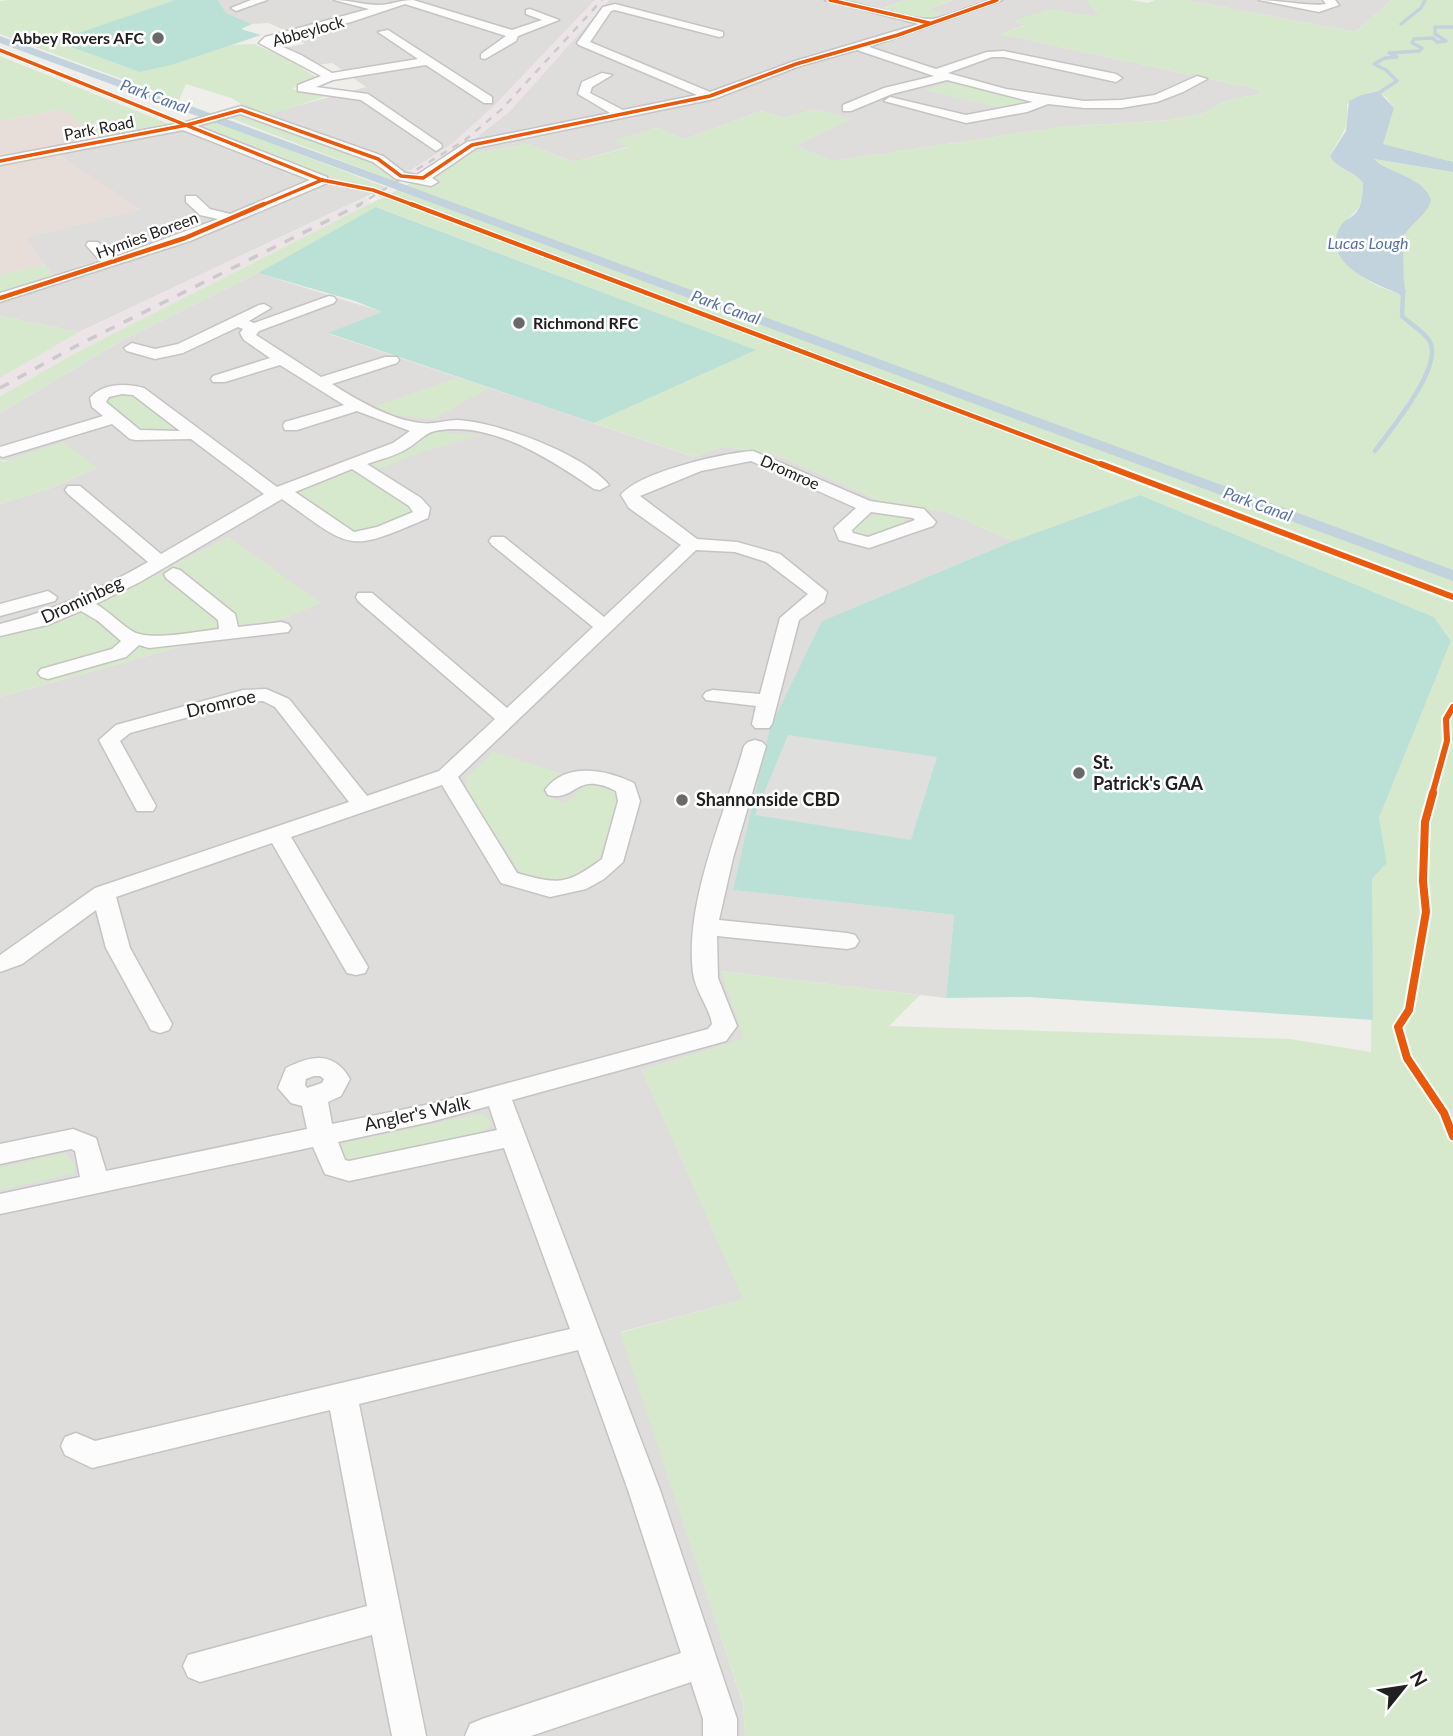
<svg xmlns="http://www.w3.org/2000/svg" width="1453" height="1736" font-family="Lato,sans-serif">
<style>
.residential{fill:#dedddb}
.commercial{fill:#e7ded9}
.industrial{fill:#ece4e7}
.grass{fill:#d7e9cd}
.pitch{fill:#bbe1d7}
.parking{fill:#dfdfdd}
.water{fill:#c2d3de}
.lines{fill:none;stroke-linecap:round;stroke-linejoin:round}
.stream-far1{stroke:#c2d3de;stroke-width:3.5}
.stream{stroke:#c2d3de;stroke-width:4.5}
.canal{fill:#c2d3de;fill-rule:evenodd}
.minor-casing{stroke:#c5c4c2;stroke-width:3}
.minor{fill:#fdfcfc;fill-rule:evenodd}
.rail-far1{stroke:#cbcbcb;stroke-width:2.5;stroke-dasharray:7 7;stroke-linecap:butt}
.rail{stroke:#cbcbcb;stroke-width:3.5;stroke-dasharray:10 10;stroke-linecap:butt}
.cycleway-far3-casing{stroke:#fff;stroke-width:6}
.cycleway-far2-casing{stroke:#fff;stroke-width:7}
.cycleway-far1-casing{stroke:#fff;stroke-width:10}
.cycleway-casing{stroke:#fff;stroke-width:12}
.cycleway-far3{stroke:#e8590c;stroke-width:3.5}
.cycleway-far2{stroke:#e8590c;stroke-width:4.5}
.cycleway-far1{stroke:#e8590c;stroke-width:6}
.cycleway{stroke:#e8590c;stroke-width:8}
.poi-dot{fill:#696967;stroke:#fff;stroke-width:2.5}
.labels{text-anchor:middle;stroke-width:5;stroke-linejoin:round;paint-order:stroke}
.far-street-label{font-size:16px;fill:#212121;stroke:#fff}
.far-poi-label{font-size:16px;font-weight:bold;fill:#212121;stroke:#fff;text-anchor:end}
.far-water-label{font-size:16px;font-style:italic;fill:#5670a8;stroke:#fff}
.street-label{font-size:18px;fill:#212121;stroke:#fff}
.poi-label{font-size:18px;font-weight:bold;fill:#212121;stroke:#fff;text-anchor:start}
</style>
<rect width="100%" height="100%" fill="#efeeea"/>
<g class="residential">
<polygon points="218,0 595,0 494,106 452,144 406,173 385,156 267,114 366,87 332,63 317,65 282,48 305,44 287,31 268,23 252,24 226,13"/>
<polygon points="609,0 905,0 885,8 929,19 941,13 926,10 953,0 1087,0 1101,18 1015,22 1027,24 1001,34 1260,90 1258,94 1223,102 1202,114 1170,120 1061,127 833,161 795,146 850,119 815,109 785,118 761,111 685,139 657,128 616,140 630,146 574,162 528,144 474,153 473,140 510,111"/>
<polygon points="1186,0 1392,0 1355,32"/>
<polygon points="200,125 337,179 382,189 79,332 0,316 0,304 60,284 24,238 140,209 56,153"/>
<polygon points="258,273 383,312 329,334 694,457 722,447 770,452 882,501 947,512 1013,541 822,621 734,890 954,915 946,998 721,971 745,1039 642,1070 744,1299 621,1332 743,1704 745,1736 0,1736 0,697 290,616 229,537 70,618 0,638 0,504 51,488 97,468 0,460 0,413 121,341"/>
</g>
<g class="commercial">
<polygon points="64,109 96,139 0,156 0,121"/>
<polygon points="56,153 141,209 25,238 45,265 0,275 0,164"/>
</g>
<g class="industrial">
<polygon points="595,0 609,0 510,111 473,140 418,177 406,173 452,144 494,106"/>
<polygon points="366,197 371,204 79,351 0,396 0,378 79,332"/>
</g>
<g class="grass">
<polygon points="8,0 175,0 56,42 175,64 231,45 254,44 286,58 316,77 292,89 333,94 268,115 385,156 406,173 394,181 228,117 250,109 231,98 186,84 179,100 0,34 0,1"/>
<polygon points="905,0 953,0 928,9 942,13 929,19 884,9"/>
<path d="M 1087,0 L 1131,0 L 1148,3 L 1155,0 L 1186,0 L 1355,32 L 1392,0 L 1453,0 L 1453,162 L 1382,144 L 1394,108 L 1386,97 L 1380,94 L 1382,90 L 1369,93 L 1347,104 C 1349,131 1341,134 1330,156 C 1337,169 1355,171 1363,183 C 1363,206 1359,209 1343,223 L 1338,255 C 1354,273 1376,289 1400,293 L 1406,290 C 1400,274 1406,257 1401,241 L 1408,227 L 1421,217 L 1426,190 L 1373,159 L 1453,172 L 1453,1736 L 745,1736 L 743,1703 L 620,1333 L 743,1299 L 642,1070 L 744,1039 L 721,971 L 920,995 L 889,1026 L 1290,1039 L 1371,1052 L 1372,879 L 1387,863 L 1379,818 L 1451,641 L 1434,617 L 1140,495 L 1013,541 L 947,512 L 882,501 L 770,452 L 722,447 L 695,457 L 594,423 L 755,350 L 377,207 L 258,273 L 121,341 L 0,413 L 0,396 L 79,351 L 411,183 L 422,181 L 474,148 L 474,153 L 528,144 L 574,162 L 629,147 L 614,140 L 657,128 L 685,139 L 761,111 L 785,118 L 815,109 L 851,119 L 796,146 L 833,161 L 1061,127 L 1170,120 L 1202,114 L 1223,102 L 1258,94 L 1260,90 L 1000,34 L 1026,25 L 1014,21 L 1049,9 L 1100,17 Z"/>
<polygon points="0,56 172,125 96,139 64,109 0,121"/>
<polygon points="949,82 1030,99 1032,102 999,108 926,90"/>
<polygon points="214,121 385,187 382,189 337,179 200,125"/>
<polygon points="45,265 61,284 0,304 0,275"/>
<polygon points="0,316 79,332 0,378"/>
<polygon points="456,378 488,388 434,419 398,416 373,407"/>
<polygon points="127,392 176,427 170,433 142,433 104,401 107,396"/>
<path d="M 436,432 L 479,435 L 419,453 L 378,469 L 372,466 C 382,456 396,457 408,450 C 418,444 424,436 436,432 Z"/>
<polygon points="63,442 97,468 51,488 0,504 0,460 3,462"/>
<polygon points="349,471 357,471 411,507 413,514 354,534 299,496 300,490"/>
<polygon points="879,512 906,518 906,524 867,538 853,533 851,529"/>
<polygon points="229,537 321,603 290,616 0,697 0,638 70,618"/>
<path d="M 493,752 L 561,773 L 546,795 L 563,803 C 582,796 583,770 610,789 C 618,794 620,799 618,808 L 596,867 C 567,883 554,884 522,875 L 467,791 L 466,777 Z"/>
<polygon points="480,1114 486,1116 491,1124 483,1132 348,1160 339,1152 344,1143"/>
<polygon points="65,1153 74,1164 75,1173 0,1190 0,1168"/>
</g>
<g class="pitch">
<polygon points="175,0 218,0 226,13 252,24 241,29 261,35 175,64 140,72 55,41"/>
<polygon points="376,207 756,350 594,423 328,333 382,312 355,301 258,273"/>
<polygon points="1140,495 1434,617 1451,641 1379,818 1387,863 1372,879 1373,1020 1028,997 946,998 954,915 733,890 770,728 822,621 1013,541"/>
</g>
<polygon class="parking" points="788,735 937,757 911,840 755,815"/>
<path class="water" d="M 1383,90 L 1381,94 L 1394,108 L 1383,144 L 1453,162 L 1453,172 L 1374,159 C 1390,174 1424,177 1431,200 C 1426,218 1409,223 1401,241 C 1406,259 1401,274 1406,292 L 1403,295 C 1376,285 1316,262 1342,224 C 1346,219 1351,218 1355,214 C 1362,207 1363,193 1363,183 C 1355,171 1336,169 1330,156 L 1346,131 L 1349,101 L 1361,95 Z"/>
<g class="lines">
<g class="stream-far1">
<polyline points="1401,24 1421,8 1425,0"/>
<polyline points="1377,94 1397,81 1386,70 1374,64 1385,58 1397,57 1389,53 1419,51 1422,48 1412,43 1414,39 1433,38 1437,42 1446,41 1435,34 1435,27 1453,27"/>
</g>
<path class="stream" d="M 1375,451 C 1390,430 1443,368 1430,342 C 1425,332 1410,324 1402,316 L 1403,295 L 1398,289"/>
<polygon class="canal" points="0,36 1453,570 1453,581 0,43"/>
<defs>
<g id="minor">
<polygon points="251,0 267,0 236,11 231,8"/>
<path d="M 334,0 C 349,0 364,5 379,5 C 389,5 401,0 413,0 L 512,30 L 542,20 L 526,14 L 526,10 L 530,9 L 559,20 L 518,36 L 516,41 L 485,59 L 481,58 L 481,54 L 506,36 L 405,4 L 351,22 L 272,42 L 301,55 L 332,73 L 418,59 L 378,32 L 388,30 L 492,97 L 492,103 L 484,103 L 426,65 L 333,80 L 316,87 L 368,94 L 441,144 L 442,147 L 436,151 L 361,100 L 298,91 L 298,85 L 321,76 L 259,43 L 265,37 L 369,9 Z"/>
<path d="M 825,0 C 861,0 893,18 928,19 C 947,20 976,0 1002,0 L 869,47 L 936,69 L 987,52 L 1004,51 L 1116,74 L 1122,78 L 1116,82 L 1004,57 L 992,57 L 948,73 L 1006,89 L 1084,101 L 1121,100 L 1155,95 L 1197,76 L 1207,79 L 1183,92 L 1157,102 L 1121,108 L 1084,108 L 1048,104 L 1027,112 L 966,123 L 884,101 L 890,97 L 966,115 L 1033,102 L 947,80 L 892,94 L 851,111 L 843,111 L 843,105 L 884,88 L 934,76 L 857,50 L 800,66 L 714,99 L 476,148 L 432,178 L 438,182 L 431,186 L 396,179 L 373,162 L 240,114 L 197,126 L 327,177 L 327,183 L 190,241 L 0,302 L 0,293 L 101,262 L 86,245 L 88,242 L 98,242 L 113,258 L 218,219 L 200,215 L 186,202 L 186,196 L 196,196 L 210,209 L 230,214 L 310,180 L 183,130 L 0,165 L 0,157 L 186,122 L 241,106 L 383,156 L 405,173 L 417,175 L 467,142 L 610,113 L 578,94 L 582,82 L 602,73 L 612,75 L 592,87 L 590,93 L 623,110 L 697,95 L 579,45 L 577,43 L 603,7 L 615,4 L 723,32 L 723,36 L 719,37 L 615,10 L 611,11 L 590,42 L 710,92 L 792,62 L 919,24 Z"/>
<path d="M 1259,0 C 1276,0 1313,7 1326,4 L 1323,0 L 1335,0 L 1339,5 L 1319,12 Z"/>
<path d="M 329,296 L 334,297 L 336,300 L 334,303 L 259,331 L 256,335 L 321,377 L 385,357 L 397,357 L 399,360 L 397,363 L 332,384 C 357,400 391,420 421,423 C 432,425 446,420 458,420 C 497,422 584,454 609,485 L 600,490 L 594,489 C 550,459 491,420 435,431 C 425,433 417,443 408,448 C 396,456 381,459 367,464 L 421,498 L 430,508 L 428,518 C 347,553 353,550 282,499 L 140,582 L 96,604 C 110,612 119,623 132,631 C 149,642 198,631 219,629 L 218,620 L 166,578 L 164,574 L 173,568 L 180,570 L 235,614 L 238,627 L 281,622 L 288,624 L 291,628 L 288,632 L 149,648 L 139,645 L 126,657 L 48,679 L 41,677 L 38,673 L 41,669 L 112,649 L 121,641 L 98,621 L 81,611 L 47,625 L 0,636 L 0,624 C 56,610 98,590 148,562 L 68,494 L 65,490 L 68,486 L 80,486 L 161,554 L 264,494 L 191,439 L 136,440 L 130,439 L 112,424 L 3,457 L 0,456 L 0,447 L 103,416 L 92,407 L 90,398 C 102,383 126,383 144,388 L 277,487 L 393,443 L 410,431 L 357,411 L 297,430 L 285,430 L 283,426 L 285,422 L 344,405 L 280,365 L 225,382 L 213,382 L 211,379 L 213,376 L 270,358 L 244,340 L 240,333 L 243,329 L 238,327 L 183,353 L 155,359 L 127,351 L 124,348 L 132,343 L 155,349 L 178,344 L 259,305 L 264,304 L 271,308 L 249,321 L 254,323 ZM 122,394 L 133,395 L 180,431 L 140,430 L 106,402 L 109,397 ZM 352,469 L 409,506 L 413,512 L 377,527 L 354,532 L 295,492 Z"/>
<path d="M 753,451 L 870,501 L 924,509 L 936,522 L 933,526 L 869,548 L 839,540 L 834,528 L 856,508 L 751,461 L 701,471 L 640,496 L 697,539 L 737,542 L 780,554 L 827,592 L 824,602 L 799,620 L 772,724 L 769,728 L 755,728 L 752,724 L 756,706 L 706,700 L 703,696 L 706,692 L 713,690 L 760,694 L 780,618 L 808,594 L 766,562 L 735,552 L 696,550 L 458,777 L 517,873 C 559,885 566,885 602,859 L 618,801 L 616,791 C 575,770 577,802 548,795 L 545,790 C 566,761 607,770 634,783 L 640,801 L 623,862 L 604,879 L 586,889 L 550,897 L 501,883 L 442,785 L 291,837 L 368,967 L 365,973 L 356,975 L 347,973 L 272,843 L 116,897 L 130,948 L 172,1024 L 169,1030 L 160,1033 L 151,1030 L 106,948 L 96,910 L 22,964 L 0,972 L 0,955 L 95,888 L 349,802 L 275,707 L 263,701 L 244,702 L 130,733 L 120,741 L 156,806 L 153,811 L 137,811 L 99,740 L 116,725 L 243,690 L 266,689 L 289,699 L 367,796 L 439,771 L 495,719 L 358,601 L 356,597 L 358,593 L 372,593 L 507,708 L 593,627 L 492,545 L 489,541 L 492,537 L 504,537 L 604,617 L 681,545 L 629,508 L 621,495 C 639,472 723,453 753,451 ZM 871,512 L 913,518 L 915,520 L 868,537 L 853,533 L 852,530 Z"/>
<polygon points="48,591 57,597 55,601 0,616 0,604"/>
<path d="M 755,740 L 762,742 L 766,746 L 733,858 L 719,920 L 847,933 L 855,935 L 859,941 L 855,947 L 847,949 L 717,936 L 718,978 L 737,1026 L 726,1041 L 512,1100 L 660,1490 L 737,1719 L 737,1736 L 703,1736 L 703,1719 L 691,1682 L 531,1736 L 465,1736 L 470,1724 L 482,1719 L 681,1653 L 628,1490 L 578,1350 L 359,1404 L 426,1736 L 392,1736 L 372,1635 L 200,1682 L 188,1677 L 183,1666 L 188,1655 L 367,1606 L 330,1410 L 92,1468 L 65,1455 L 61,1446 L 65,1437 L 76,1433 L 95,1441 L 570,1329 L 504,1148 L 349,1181 L 325,1174 L 313,1147 L 0,1214 L 0,1194 L 80,1177 L 75,1151 L 71,1149 L 0,1164 L 0,1144 L 73,1129 L 96,1138 L 106,1171 L 307,1129 L 302,1106 L 291,1103 L 278,1088 L 286,1068 C 312,1055 334,1051 350,1079 L 341,1096 L 328,1102 L 332,1124 L 430,1104 L 708,1029 L 712,1024 L 711,1019 C 706,1003 695,989 693,973 C 684,902 725,814 744,746 L 748,742 ZM 314,1076 L 320,1076 L 324,1079 L 322,1083 L 307,1088 L 305,1085 L 306,1079 ZM 489,1106 L 497,1130 L 349,1161 L 345,1160 L 338,1142 L 430,1122 Z"/>
</g>
</defs>
<use href="#minor" class="minor-casing"/>
<use href="#minor" class="minor"/>
<polyline class="rail-far1" points="357,206 465,140 502,109 602,0"/>
<polyline class="rail" points="0,388 76,346 361,204"/>
<defs>
<g id="cycleway-far3">
<polyline points="830,0 929,23"/>
<polyline points="0,50 322,180 373,190 416,206"/>
<polyline points="0,161 187,125 241,110 378,159 401,176 423,178 472,145 710,96 796,64 898,35 997,0"/>
<polyline points="260,206 322,180"/>
</g>
<g id="cycleway-far2">
<polyline points="411,204 1105,466"/>
<polyline points="0,298 185,238 264,204"/>
</g>
<g id="cycleway-far1">
<polyline points="1101,464 1453,597"/>
<polyline points="1432,795 1447,741 1446,719 1453,707"/>
</g>
<polyline id="cycleway" points="1433,793 1425,822 1423,881 1426,912 1409,1010 1398,1027 1407,1058 1444,1113 1453,1136"/>
</defs>
<use href="#cycleway-far3" class="cycleway-far3-casing"/>
<use href="#cycleway-far2" class="cycleway-far2-casing"/>
<use href="#cycleway-far1" class="cycleway-far1-casing"/>
<use href="#cycleway" class="cycleway-casing"/>
<use href="#cycleway-far3" class="cycleway-far3"/>
<use href="#cycleway-far2" class="cycleway-far2"/>
<use href="#cycleway-far1" class="cycleway-far1"/>
<use href="#cycleway" class="cycleway"/>
</g>
<g class="poi-dot">
<circle cx="158" cy="38" r="7"/>
<circle cx="519" cy="323" r="7"/>
<circle cx="1079" cy="773" r="7"/>
<circle cx="682" cy="800" r="7"/>
</g>
<g class="labels">
<g class="far-street-label">
<text transform="translate(308 31) rotate(-16)" y="6">Abbeylock</text>
<text transform="translate(99 128) rotate(-11)" y="6">Park Road</text>
<text transform="translate(147 235) rotate(-20)" y="6">Hymies Boreen</text>
<text transform="translate(790 472) rotate(24)" y="6">Dromroe</text>
</g>
<g class="far-poi-label">
<text x="144" y="44">Abbey Rovers AFC</text>
<text x="533" y="329" text-anchor="start">Richmond RFC</text>
</g>
<g class="far-water-label">
<text transform="translate(155 96) rotate(20)" y="6">Park Canal</text>
<text x="1368" y="249">Lucas Lough</text>
<text transform="translate(726 307) rotate(20)" y="6">Park Canal</text>
<text transform="translate(1258 504) rotate(20)" y="6">Park Canal</text>
</g>
<g class="street-label">
<text transform="translate(82 600) rotate(-25)" y="6">Drominbeg</text>
<text transform="translate(221 704) rotate(-13)" y="6">Dromroe</text>
<text transform="translate(417 1114) rotate(-12)" y="6">Angler's Walk</text>
</g>
<g class="poi-label">
<text x="1093" y="769">St.<tspan x="1093" dy="21">Patrick's GAA</tspan></text>
<text x="696" y="806">Shannonside CBD</text>
</g>
</g>
<g transform="translate(1404 1687) rotate(60)" stroke="#ffffff" stroke-width="5" paint-order="stroke">
<path d="M0-5L12 26L0 18L-12 26Z" fill="#212121"/>
<text y="-10" font-size="19" font-weight="bold" text-anchor="middle" fill="#212121">N</text>
</g>
</svg>
